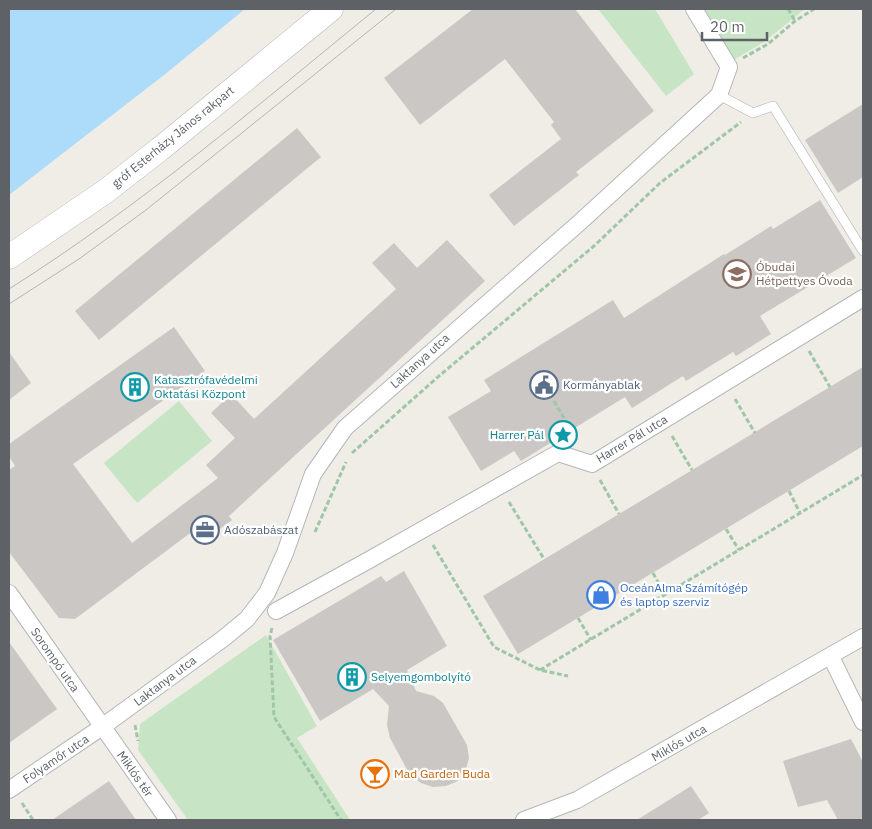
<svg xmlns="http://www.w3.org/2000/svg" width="872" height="829" font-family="'IBM Plex Sans',sans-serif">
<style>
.green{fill:#c7e5c5}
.water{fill:#acdcf9}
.building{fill:#cbc7c4}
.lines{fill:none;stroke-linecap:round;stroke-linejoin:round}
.lane-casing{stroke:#b3b7ba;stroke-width:10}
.street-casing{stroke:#b3b7ba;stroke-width:18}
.secondary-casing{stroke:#b3b6ba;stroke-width:25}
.path{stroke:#9ec6a7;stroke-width:3;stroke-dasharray:5 2.5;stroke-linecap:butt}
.lane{stroke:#fff;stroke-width:9}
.street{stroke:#fff;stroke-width:16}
.secondary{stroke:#fff;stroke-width:24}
.tram{stroke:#b4b5b6;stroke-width:1}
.labels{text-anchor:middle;stroke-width:4.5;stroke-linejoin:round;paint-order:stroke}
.street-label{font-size:12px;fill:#5e6266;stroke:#fff}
.education-label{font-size:12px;fill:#785e54;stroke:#fff;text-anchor:start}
.culture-label{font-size:12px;fill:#0d838f;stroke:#fff;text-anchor:start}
.service-label{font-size:12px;fill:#4e5e75;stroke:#fff;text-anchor:start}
.shop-label{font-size:12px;fill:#366cbe;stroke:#fff;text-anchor:start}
.food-label{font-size:12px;fill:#c56008;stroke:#fff;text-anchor:start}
</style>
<rect width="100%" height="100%" fill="#efede6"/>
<g class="green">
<polygon points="598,9 655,9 694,74 666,96"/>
<polygon points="703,9 805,9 764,42 732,61"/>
<polygon points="179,401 212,441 137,503 104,463"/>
<polygon points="266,635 317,726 297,738 350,820 188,820 138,750 140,724"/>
</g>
<polygon class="water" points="9,9 245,9 164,75 9,195"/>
<g class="building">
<polygon points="473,9 575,9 654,111 576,172 579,175 514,226 489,195 561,139 551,125 554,122 505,59 420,125 384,78"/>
<polygon points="863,104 863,177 838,193 805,140"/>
<polygon points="297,128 321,157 99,340 75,311"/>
<polygon points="820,200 856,258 760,316 771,334 736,356 733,352 686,381 683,376 632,408 625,397 521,461 514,451 481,471 448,417 491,391 484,380 613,300 624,318 724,254 725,255 771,226 773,229"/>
<polygon points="447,240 485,281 229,516 232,520 206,539 197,528 75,619 59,618 9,552 9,470 15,466 9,456 9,444 174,327 205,371 73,464 132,543 218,478 206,465 235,438 211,413 231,394 254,419 396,289 372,263 394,243 417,268"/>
<polygon points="9,352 31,383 9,400"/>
<polygon points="863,367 863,446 518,654 483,596"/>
<polygon points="404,571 447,646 407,670 416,691 434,696 443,703 467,745 469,758 465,773 458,781 446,786 433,787 421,783 410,775 390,738 387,725 389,706 373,689 320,721 273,640 381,576 386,582"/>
<polygon points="9,642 57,709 9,743"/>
<polygon points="851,739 863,762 863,820 838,820 827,800 798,807 783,761"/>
<polygon points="109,781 136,820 52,820"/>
<polygon points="691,786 709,813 698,820 637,820"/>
</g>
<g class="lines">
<defs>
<polyline id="lane" points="719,95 753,113 773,106 863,251"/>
<g id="street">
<polyline points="9,593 168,820"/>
<polyline points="276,611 369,560 558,453 592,464 863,298"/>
<polyline points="831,657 863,722"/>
<polyline points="9,790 102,727 224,638 247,619 267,593 285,553 313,474 345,428 579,223 719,95 729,67 694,9"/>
<polyline points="524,820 577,800 863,637"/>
</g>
<polyline id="secondary" points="9,257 106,191 160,149 331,9"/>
</defs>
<use href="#lane" class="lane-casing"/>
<use href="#street" class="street-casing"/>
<use href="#secondary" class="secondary-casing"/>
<g class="path">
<polyline points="788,9 795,21"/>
<polyline points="743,58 768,44 795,21 814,9"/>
<polyline points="809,351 830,387"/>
<polyline points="735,399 755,433"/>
<polyline points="554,401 577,440"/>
<polyline points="672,436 692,470"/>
<polyline points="352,453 439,376 594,246 660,183 741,122"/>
<polyline points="600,480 619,514"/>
<polyline points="789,491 800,513"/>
<polyline points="509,502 544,559"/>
<polyline points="726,529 739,550"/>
<polyline points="315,532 346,462"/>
<polyline points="433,545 494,647 540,670 568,676"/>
<polyline points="653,573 665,595"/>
<polyline points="578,618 591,640"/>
<polyline points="272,628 270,636 274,717 341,820"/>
<polyline points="540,670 863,475"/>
<polyline points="135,725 138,741"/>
<polyline points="22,803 33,820"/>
</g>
<use href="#lane" class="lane"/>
<use href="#street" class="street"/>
<use href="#secondary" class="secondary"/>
<g class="tram">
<path d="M 9,289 C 139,207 257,106 376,9"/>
<polyline points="9,304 79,259 146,210 396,9"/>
</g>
</g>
<defs>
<symbol id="school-ring" viewBox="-11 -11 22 22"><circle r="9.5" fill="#fff" stroke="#8d6e63" stroke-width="1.5"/><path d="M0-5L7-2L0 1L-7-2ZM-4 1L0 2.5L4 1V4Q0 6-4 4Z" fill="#8d6e63"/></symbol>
<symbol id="civic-ring" viewBox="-11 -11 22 22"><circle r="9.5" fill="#fff" stroke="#5c6f8a" stroke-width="1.5"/><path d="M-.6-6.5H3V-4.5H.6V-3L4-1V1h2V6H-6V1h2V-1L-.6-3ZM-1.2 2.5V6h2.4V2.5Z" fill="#5c6f8a"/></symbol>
<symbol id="building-ring" viewBox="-11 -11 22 22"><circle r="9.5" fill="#fff" stroke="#0f9aa8" stroke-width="1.5"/><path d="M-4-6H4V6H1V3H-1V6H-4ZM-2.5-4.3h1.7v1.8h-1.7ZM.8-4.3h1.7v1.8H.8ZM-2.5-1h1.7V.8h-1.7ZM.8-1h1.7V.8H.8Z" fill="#0f9aa8"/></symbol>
<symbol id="sight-ring" viewBox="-11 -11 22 22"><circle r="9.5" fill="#fff" stroke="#0f9aa8" stroke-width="1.5"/><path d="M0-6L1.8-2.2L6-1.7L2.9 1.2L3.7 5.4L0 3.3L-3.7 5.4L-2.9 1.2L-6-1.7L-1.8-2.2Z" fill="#0f9aa8"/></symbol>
<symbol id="office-ring" viewBox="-11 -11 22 22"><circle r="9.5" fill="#fff" stroke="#5c6f8a" stroke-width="1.5"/><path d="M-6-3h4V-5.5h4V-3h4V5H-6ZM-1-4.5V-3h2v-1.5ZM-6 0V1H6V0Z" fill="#5c6f8a"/></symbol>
<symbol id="shop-ring" viewBox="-11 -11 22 22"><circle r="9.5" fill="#fff" stroke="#3f7fe0" stroke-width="1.5"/><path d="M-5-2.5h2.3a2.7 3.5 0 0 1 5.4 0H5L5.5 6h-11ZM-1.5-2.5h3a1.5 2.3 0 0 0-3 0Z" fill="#3f7fe0"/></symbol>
<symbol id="bar-ring" viewBox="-11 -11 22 22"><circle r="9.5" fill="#fff" stroke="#e8710a" stroke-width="1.5"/><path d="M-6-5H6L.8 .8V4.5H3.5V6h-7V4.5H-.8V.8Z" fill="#e8710a"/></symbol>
</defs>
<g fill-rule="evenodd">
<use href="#school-ring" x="721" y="258" width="32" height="32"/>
<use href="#civic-ring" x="528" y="369" width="32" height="32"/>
<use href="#building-ring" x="119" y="371" width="32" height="32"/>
<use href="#sight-ring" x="547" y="419" width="32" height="32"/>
<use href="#office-ring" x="189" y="514" width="32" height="32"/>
<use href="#shop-ring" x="585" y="579" width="32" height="32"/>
<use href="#building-ring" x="336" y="661" width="32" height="32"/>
<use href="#bar-ring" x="359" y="758" width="32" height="32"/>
</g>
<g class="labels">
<g class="street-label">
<text transform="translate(173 137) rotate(-39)" y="4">gróf Esterházy János rakpart</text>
<text transform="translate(420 361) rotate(-42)" y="4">Laktanya utca</text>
<text transform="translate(632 439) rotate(-31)" y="4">Harrer Pál utca</text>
<text transform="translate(55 660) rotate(55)" y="4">Sorompó utca</text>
<text transform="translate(165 681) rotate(-37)" y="4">Laktanya utca</text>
<text transform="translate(679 743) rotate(-30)" y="4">Miklós utca</text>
<text transform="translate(56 759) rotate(-34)" y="4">Folyamőr utca</text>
<text transform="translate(135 774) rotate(55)" y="4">Miklós tér</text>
</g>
<g class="education-label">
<text x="756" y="271">Óbudai<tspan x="756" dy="14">Hétpettyes Óvoda</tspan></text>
</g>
<g class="culture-label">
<text x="154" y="384">Katasztrófavédelmi<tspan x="154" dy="14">Oktatási Központ</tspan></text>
<text x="544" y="439" text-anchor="end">Harrer Pál</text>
<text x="371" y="681">Selyemgombolyító</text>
</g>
<g class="service-label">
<text x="563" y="389">Kormányablak</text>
<text x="224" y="534">Adószabászat</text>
</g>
<g class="shop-label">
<text x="620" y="592">OceánAlma Számítógép<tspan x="620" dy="14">és laptop szerviz</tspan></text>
</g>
<g class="food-label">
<text x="394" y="778">Mad Garden Buda</text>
</g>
</g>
<rect width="872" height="829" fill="none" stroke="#5e6266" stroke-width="20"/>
<path d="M702 32v8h65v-8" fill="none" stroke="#5e6266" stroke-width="2.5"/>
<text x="710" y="32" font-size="15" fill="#5e6266" stroke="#ffffff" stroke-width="4" paint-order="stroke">20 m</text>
</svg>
